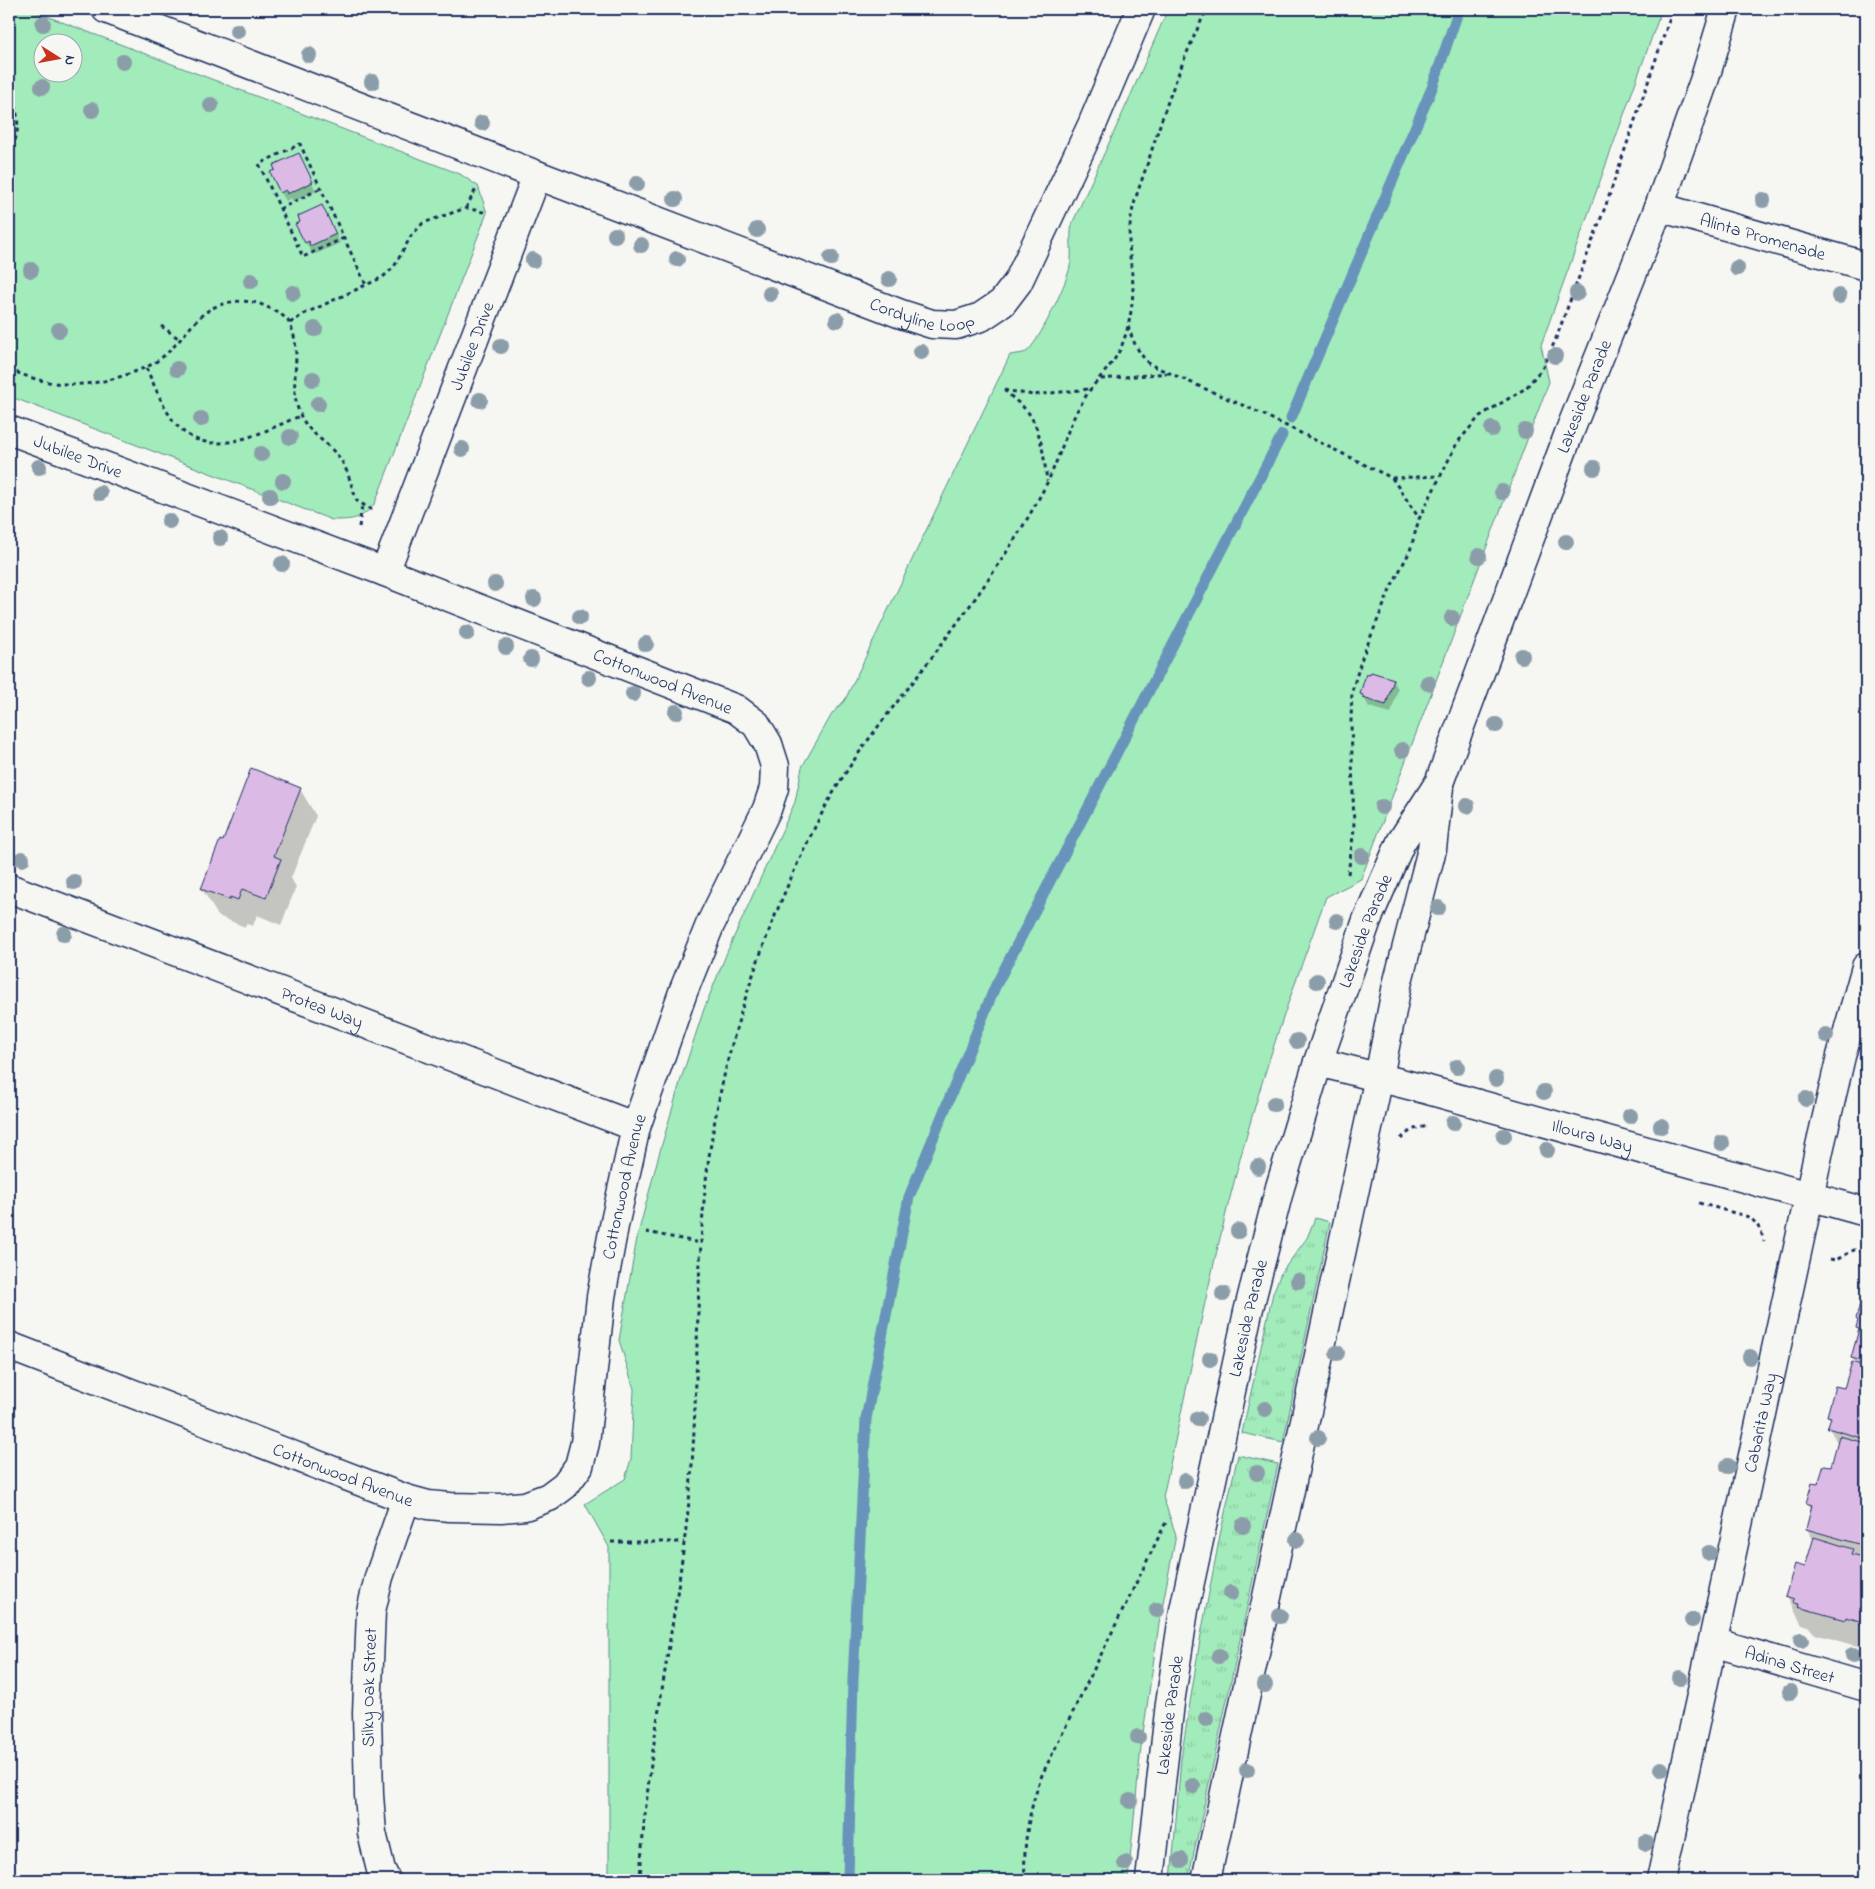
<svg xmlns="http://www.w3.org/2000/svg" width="1875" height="1889" font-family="'Indie Flower',sans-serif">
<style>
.grass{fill:url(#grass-tufts);stroke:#5e8d8c}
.green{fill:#a2ebba;stroke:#5e8d8c;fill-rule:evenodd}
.shadow{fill:#0003}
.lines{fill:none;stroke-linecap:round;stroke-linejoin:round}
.stream{stroke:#6794bc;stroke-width:11}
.building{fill:#dcbae6;stroke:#1b2f5e}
.street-casing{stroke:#1b2f5e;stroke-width:31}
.secondary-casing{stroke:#1b2f5e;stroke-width:31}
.path{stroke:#1b2f5e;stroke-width:3;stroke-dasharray:4 4;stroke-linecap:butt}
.street{stroke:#f6f6f2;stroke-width:28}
.secondary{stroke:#f6f6f2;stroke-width:28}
.tree{fill:#8c9daa}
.labels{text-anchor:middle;stroke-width:4;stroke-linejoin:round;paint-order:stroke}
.street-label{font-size:18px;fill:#1b2f5e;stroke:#f6f6f2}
</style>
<defs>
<pattern id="grass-tufts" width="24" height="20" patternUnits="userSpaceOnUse" patternTransform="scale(1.25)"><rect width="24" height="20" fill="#a2ebba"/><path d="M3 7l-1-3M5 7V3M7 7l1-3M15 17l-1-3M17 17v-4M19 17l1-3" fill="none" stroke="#8bcaa2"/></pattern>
</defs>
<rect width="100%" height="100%" fill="#f6f6f2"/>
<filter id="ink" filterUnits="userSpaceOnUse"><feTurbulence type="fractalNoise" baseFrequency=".02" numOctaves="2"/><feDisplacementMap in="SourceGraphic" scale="10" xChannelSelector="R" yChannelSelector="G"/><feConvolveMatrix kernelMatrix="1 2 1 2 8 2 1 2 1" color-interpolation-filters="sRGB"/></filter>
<g filter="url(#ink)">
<g class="grass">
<polygon points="1315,1218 1330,1222 1283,1442 1242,1433 1273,1293 1281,1273 1307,1238"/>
<polygon points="1238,1455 1278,1464 1188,1880 1171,1880 1181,1759 1200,1640 1220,1535"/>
</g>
<g class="green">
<path d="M 9,9 L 28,9 L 460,174 L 478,186 L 487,213 L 375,503 C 362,520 352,520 332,520 L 9,396 ZM 42,42 L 72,42 L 72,72 L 42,72 Z"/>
<path d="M 1168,9 L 1662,9 L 1541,345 L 1549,382 L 1361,879 L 1326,897 C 1300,969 1274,1040 1253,1113 C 1216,1239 1191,1369 1163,1497 L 1176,1535 L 1159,1624 L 1141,1747 L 1128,1880 L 609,1880 L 609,1547 L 585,1504 L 625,1479 L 631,1459 L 634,1389 L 619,1340 L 637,1238 L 658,1158 L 681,1079 L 704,1009 L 728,950 L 795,802 L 802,767 L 832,714 L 845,700 L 1010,355 C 1015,354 1021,354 1026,352 C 1037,346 1068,281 1070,266 C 1073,253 1069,238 1072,224 L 1130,97 Z"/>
</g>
<g class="shadow">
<polygon points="303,163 316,191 293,202 291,198 286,201 281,192"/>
<polygon points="327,215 340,243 316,254 314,250 311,251 306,243"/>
<polygon points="1393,680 1398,689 1391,713 1369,707 1362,694"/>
<polygon points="300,789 316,816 291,878 296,887 281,925 257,915 253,926 246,924 245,927 218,916 202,889 224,842"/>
<polygon points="1864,1294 1866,1294 1866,1645 1861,1644 1861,1647 1815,1634 1808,1626 1802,1625 1787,1597 1806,1568 1814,1541 1807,1529 1812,1511 1808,1503 1832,1468 1838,1444 1829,1428 1831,1420 1828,1416 1845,1390 1857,1365 1852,1358 1860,1333 1857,1328 1859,1321 1857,1319"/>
</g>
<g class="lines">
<g class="stream">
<polyline points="1291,418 1432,88 1459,9"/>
<polyline points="848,1880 853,1680 866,1419 909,1197 995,987 1282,435"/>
</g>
</g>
<g class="building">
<polygon points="299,153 313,182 287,194 286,190 280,193 270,172 275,170 273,165"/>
<polygon points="322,205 336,234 310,246 309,241 305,243 295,224 300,222 298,216"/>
<polygon points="1371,672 1394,679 1386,705 1363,698 1363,695 1360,694 1366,674 1370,675"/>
<polygon points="251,768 301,788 274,856 281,859 266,898 242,889 238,900 230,897 230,900 201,889 220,840 223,841"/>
<polygon points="1863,1292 1866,1293 1866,1362 1851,1358 1859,1329 1856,1328 1858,1320 1856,1319"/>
<polygon points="1852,1362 1866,1367 1866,1439 1827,1428 1831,1417 1827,1416 1835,1386 1844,1388"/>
<polygon points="1839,1436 1866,1443 1866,1546 1806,1529 1812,1505 1806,1503 1812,1483 1818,1484 1824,1465 1831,1466"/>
<polygon points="1814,1537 1853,1549 1851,1554 1866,1558 1866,1623 1846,1617 1845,1620 1798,1607 1799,1604 1793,1603 1794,1600 1785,1597 1795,1564 1805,1567"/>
</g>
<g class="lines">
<defs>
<g id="street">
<path id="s1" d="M 537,175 L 901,314 L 932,324 L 956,325 L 981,317 L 1002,303 L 1018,282 L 1092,125 L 1141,9"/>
<path id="s2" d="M 9,430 L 385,572 L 537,175 L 106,9"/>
<path id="s3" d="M 9,888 L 636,1127"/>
<path id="s4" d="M 1318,1062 L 1428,1090 L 1866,1212"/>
<path id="s5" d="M 9,1346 L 406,1499 L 428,1505 L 450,1507 L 501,1508 L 525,1506 L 549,1497 L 565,1485 L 579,1466 L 585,1443 L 601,1297 L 614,1226 L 636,1127 L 683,992 L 710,925 L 767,809 L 774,788 L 775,766 L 768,744 L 756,724 L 736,709 L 385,572"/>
<path id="s6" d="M 1713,1642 L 1866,1687"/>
<path id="s7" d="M 386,1880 L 381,1870 L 372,1833 L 369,1795 L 367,1713 L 371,1611 L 379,1577 L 406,1499"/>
<path id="s8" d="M 1661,1880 L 1820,1146 L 1841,1056 L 1866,967"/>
</g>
<g id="secondary">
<path id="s9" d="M 1659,207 L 1866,266"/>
<path id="s10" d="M 1150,1880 L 1170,1703 L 1184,1610 L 1248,1312 L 1280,1187 L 1318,1062 L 1367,920 L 1401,842 L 1439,783 L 1569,433 L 1659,207 L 1704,81 L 1726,9"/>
<polyline points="1206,1880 1379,1077 1397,985 1432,849 1439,787"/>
</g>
</defs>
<use href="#street" class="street-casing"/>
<use href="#secondary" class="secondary-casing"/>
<g class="path">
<path d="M 9,90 C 20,113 21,132 9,155"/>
<polyline points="466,208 477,187"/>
<polyline points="280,209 321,188"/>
<polyline points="344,238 303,257 259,164 300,144 366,285"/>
<polyline points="290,323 304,314 383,277 394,267 411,236 423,223 466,208 487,213"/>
<polyline points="161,326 181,340"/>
<path d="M 1128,326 C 1133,342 1138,352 1149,364 L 1258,412 L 1392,478 L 1439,476"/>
<path d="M 146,368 C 154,384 161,403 172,419 C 204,466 261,432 300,416"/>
<path d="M 9,369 C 57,391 96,388 144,368 C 169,358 182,335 200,317 C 217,301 246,296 267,307 C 274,310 287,316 290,325 C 304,353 287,385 300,414 C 307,432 326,441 338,456 C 348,468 351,486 357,501 L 372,510"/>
<polyline points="1101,379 1169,373"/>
<path d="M 1004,390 C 1012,398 1024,406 1030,415 C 1042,435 1044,458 1047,481"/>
<polyline points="1004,390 1033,395 1089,389"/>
<polyline points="1392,478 1419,518"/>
<polyline points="359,527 362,505"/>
<polyline points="1348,874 1354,829 1351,722 1352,691 1362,658 1392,585 1410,551 1419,519 1457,443 1480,416 1526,388 1543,367 1555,341 1607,202 1673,9"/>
<path d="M 1401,1139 C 1408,1131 1417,1126 1428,1127"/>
<path d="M 1699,1203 L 1749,1217 C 1758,1224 1761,1230 1764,1241"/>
<polyline points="646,1232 701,1243"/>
<polyline points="1830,1259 1836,1260 1854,1250 1866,1251"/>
<polyline points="611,1542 684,1542"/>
<path d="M 640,1880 C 646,1753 676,1628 689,1501 C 699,1398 695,1294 705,1190 C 718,1061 761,933 820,817 C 846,766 881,722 917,677 C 941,645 965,613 988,580 C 1009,549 1029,518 1046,485 C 1058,461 1065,435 1077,411 C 1082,403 1087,393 1093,386 C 1104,372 1115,362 1122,345 C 1129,327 1133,306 1133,286 C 1132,266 1127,247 1130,226 C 1132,203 1142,181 1149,159 C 1165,107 1183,57 1207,9"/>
<path d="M 1025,1880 C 1023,1841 1029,1811 1042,1775 L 1167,1520"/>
</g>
<use href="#street" class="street"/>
<use href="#secondary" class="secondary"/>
</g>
<g class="tree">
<circle cx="43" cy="24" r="8"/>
<circle cx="237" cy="31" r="8"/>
<circle cx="309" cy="55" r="8"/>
<circle cx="123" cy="62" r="8"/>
<circle cx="372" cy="82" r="8"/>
<circle cx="42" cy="87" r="8"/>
<circle cx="211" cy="105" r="8"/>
<circle cx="92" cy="110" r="8"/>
<circle cx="482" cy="123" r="8"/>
<circle cx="637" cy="184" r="8"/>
<circle cx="675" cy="199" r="8"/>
<circle cx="1763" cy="200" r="8"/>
<circle cx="757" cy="230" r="8"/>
<circle cx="615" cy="235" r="8"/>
<circle cx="641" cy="245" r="8"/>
<circle cx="831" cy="258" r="8"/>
<circle cx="677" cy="259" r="8"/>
<circle cx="533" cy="260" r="8"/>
<circle cx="1737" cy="268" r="8"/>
<circle cx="31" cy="270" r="8"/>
<circle cx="889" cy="279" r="8"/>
<circle cx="251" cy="281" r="8"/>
<circle cx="293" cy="293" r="8"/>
<circle cx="1577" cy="293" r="8"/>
<circle cx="770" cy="294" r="8"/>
<circle cx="1839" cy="296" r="8"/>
<circle cx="837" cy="320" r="8"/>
<circle cx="315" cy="329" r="8"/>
<circle cx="59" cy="330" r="8"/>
<circle cx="501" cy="346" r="8"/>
<circle cx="921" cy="352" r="8"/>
<circle cx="1555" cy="356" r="8"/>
<circle cx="177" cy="369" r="8"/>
<circle cx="313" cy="379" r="8"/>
<circle cx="480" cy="400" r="8"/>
<circle cx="318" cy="404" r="8"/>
<circle cx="201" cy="419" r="8"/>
<circle cx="1492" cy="429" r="8"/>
<circle cx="1525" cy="431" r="8"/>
<circle cx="290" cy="437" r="8"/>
<circle cx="462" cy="449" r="8"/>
<circle cx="261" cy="454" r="8"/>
<circle cx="39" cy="467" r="8"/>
<circle cx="1594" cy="468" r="8"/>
<circle cx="283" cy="481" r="8"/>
<circle cx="1502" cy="492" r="8"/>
<circle cx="100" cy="493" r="8"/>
<circle cx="270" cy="496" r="8"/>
<circle cx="169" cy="521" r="8"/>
<circle cx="220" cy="538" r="8"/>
<circle cx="1566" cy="542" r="8"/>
<circle cx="1479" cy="556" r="8"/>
<circle cx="282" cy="564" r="8"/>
<circle cx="495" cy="584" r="8"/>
<circle cx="534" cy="599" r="8"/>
<circle cx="580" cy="617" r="8"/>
<circle cx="1452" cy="618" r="8"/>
<circle cx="467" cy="633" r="8"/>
<circle cx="646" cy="644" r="8"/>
<circle cx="506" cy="647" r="8"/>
<circle cx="1522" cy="656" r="8"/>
<circle cx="531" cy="659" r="8"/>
<circle cx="589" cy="678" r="8"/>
<circle cx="1428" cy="683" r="8"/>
<circle cx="633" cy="694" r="8"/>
<circle cx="676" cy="712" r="8"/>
<circle cx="1496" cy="725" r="8"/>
<circle cx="1402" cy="750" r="8"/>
<circle cx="1467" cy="806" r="8"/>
<circle cx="1382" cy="807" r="8"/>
<circle cx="1362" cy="856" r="8"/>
<circle cx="22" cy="859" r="8"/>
<circle cx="74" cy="882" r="8"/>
<circle cx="1438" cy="908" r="8"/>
<circle cx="1337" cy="921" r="8"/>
<circle cx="64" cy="934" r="8"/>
<circle cx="1317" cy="981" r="8"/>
<circle cx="1826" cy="1035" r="8"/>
<circle cx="1297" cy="1041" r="8"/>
<circle cx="1457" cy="1067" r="8"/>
<circle cx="1496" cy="1079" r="8"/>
<circle cx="1544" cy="1092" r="8"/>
<circle cx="1806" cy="1099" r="8"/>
<circle cx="1274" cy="1104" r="8"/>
<circle cx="1630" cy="1116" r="8"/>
<circle cx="1453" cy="1123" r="8"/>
<circle cx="1661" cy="1126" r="8"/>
<circle cx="1504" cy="1136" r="8"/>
<circle cx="1722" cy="1143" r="8"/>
<circle cx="1547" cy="1150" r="8"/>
<circle cx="1258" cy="1167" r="8"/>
<circle cx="1238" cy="1231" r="8"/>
<circle cx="1298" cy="1281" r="8"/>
<circle cx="1223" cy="1294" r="8"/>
<circle cx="1337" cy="1353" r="8"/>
<circle cx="1750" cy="1357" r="8"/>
<circle cx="1210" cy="1359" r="8"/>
<circle cx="1265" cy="1409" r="8"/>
<circle cx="1198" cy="1419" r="8"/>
<circle cx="1318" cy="1438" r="8"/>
<circle cx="1728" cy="1466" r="8"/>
<circle cx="1257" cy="1473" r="8"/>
<circle cx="1185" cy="1481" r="8"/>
<circle cx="1243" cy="1526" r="8"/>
<circle cx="1297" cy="1540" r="8"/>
<circle cx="1709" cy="1553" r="8"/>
<circle cx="1231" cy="1593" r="8"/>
<circle cx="1157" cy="1610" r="8"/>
<circle cx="1280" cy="1616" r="8"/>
<circle cx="1692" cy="1620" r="8"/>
<circle cx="1801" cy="1640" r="8"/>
<circle cx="1853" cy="1655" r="8"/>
<circle cx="1219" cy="1656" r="8"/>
<circle cx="1680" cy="1678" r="8"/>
<circle cx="1265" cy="1685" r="8"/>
<circle cx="1790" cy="1692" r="8"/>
<circle cx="1206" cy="1719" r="8"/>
<circle cx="1138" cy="1737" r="8"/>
<circle cx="1661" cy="1769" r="8"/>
<circle cx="1247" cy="1770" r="8"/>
<circle cx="1193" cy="1786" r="8"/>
<circle cx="1130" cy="1801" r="8"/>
<circle cx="1646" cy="1843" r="8"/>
<circle cx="1181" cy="1860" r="8"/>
<circle cx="1125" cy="1863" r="8"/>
</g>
</g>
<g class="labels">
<g class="street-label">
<text dy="6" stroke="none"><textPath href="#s9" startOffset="108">Alinta Promenade</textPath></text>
<text dy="6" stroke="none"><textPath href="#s1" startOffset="411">Cordyline Loop</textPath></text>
<text dy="6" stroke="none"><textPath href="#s2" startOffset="644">Jubilee Drive</textPath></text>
<text dy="6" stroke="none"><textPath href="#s10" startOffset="1555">Lakeside Parade</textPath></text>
<text dy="6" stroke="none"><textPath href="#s2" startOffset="74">Jubilee Drive</textPath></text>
<text transform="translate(663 681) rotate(22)" y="6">Cottonwood Avenue</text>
<text dy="6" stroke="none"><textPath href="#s10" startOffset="976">Lakeside Parade</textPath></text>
<text dy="6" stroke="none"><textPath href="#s3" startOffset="335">Protea Way</textPath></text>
<text dy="6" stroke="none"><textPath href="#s4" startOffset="284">Illoura Way</textPath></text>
<text dy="6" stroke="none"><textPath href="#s5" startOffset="898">Cottonwood Avenue</textPath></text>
<text dy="6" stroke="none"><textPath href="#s10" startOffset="571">Lakeside Parade</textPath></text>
<text dy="6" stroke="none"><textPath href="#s8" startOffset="468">Cabarita Way</textPath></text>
<text dy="6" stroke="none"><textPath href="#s5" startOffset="358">Cottonwood Avenue</textPath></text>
<text dy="6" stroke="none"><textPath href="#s6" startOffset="80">Adina Street</textPath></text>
<text dy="6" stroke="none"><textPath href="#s7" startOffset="195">Silky Oak Street</textPath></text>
<text dy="6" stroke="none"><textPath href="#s10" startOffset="166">Lakeside Parade</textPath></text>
</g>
</g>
<rect width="1875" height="1889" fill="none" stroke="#f6f6f2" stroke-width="30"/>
<rect x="15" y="15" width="1845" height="1859" fill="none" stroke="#1b2f5e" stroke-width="2" filter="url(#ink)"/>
<g transform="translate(58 58) rotate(101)"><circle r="24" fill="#f6f6f2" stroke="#9ea6b7"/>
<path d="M0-4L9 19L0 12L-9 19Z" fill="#c8321e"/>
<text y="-8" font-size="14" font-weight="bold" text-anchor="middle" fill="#1b2f5e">N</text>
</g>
</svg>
